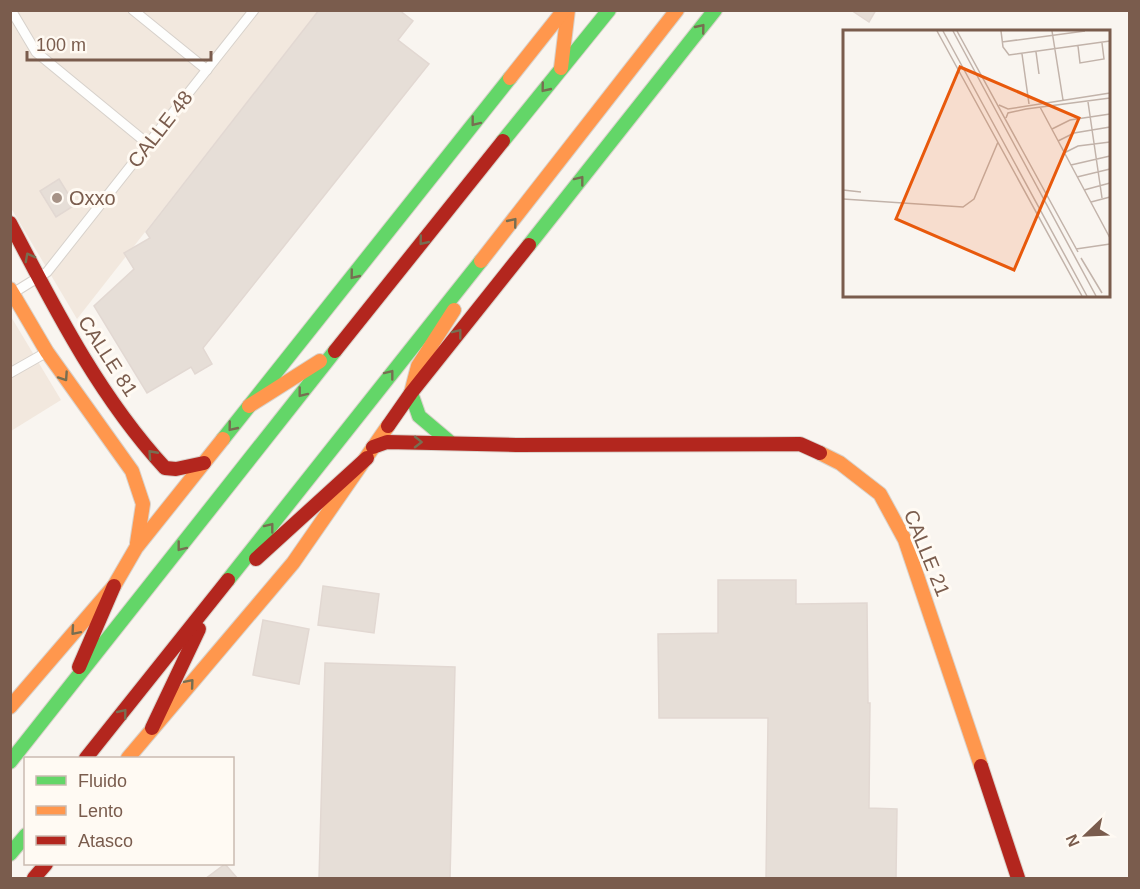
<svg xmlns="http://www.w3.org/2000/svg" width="1140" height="889" font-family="Helvetica,sans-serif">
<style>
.residential{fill:#f2e8de}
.building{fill:#e6ded7;stroke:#e2d8d2;stroke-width:1.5}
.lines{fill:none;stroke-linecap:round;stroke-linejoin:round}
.street-casing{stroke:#d7d1cb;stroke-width:11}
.fast-casing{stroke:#d9d2cb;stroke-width:16}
.slow-casing{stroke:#d9d2cb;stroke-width:16}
.jam-casing{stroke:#d9d2cb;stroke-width:16}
.street{stroke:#fefefd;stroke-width:9}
.fast{stroke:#63d668;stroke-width:14}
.slow{stroke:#ff974d;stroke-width:14}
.jam{stroke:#b3261e;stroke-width:14}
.oneway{stroke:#776e51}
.poi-dot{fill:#a69286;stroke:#fffaf3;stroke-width:2}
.labels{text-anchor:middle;stroke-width:6;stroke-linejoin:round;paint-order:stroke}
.street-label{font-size:20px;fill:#7a5c4d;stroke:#fffaf3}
.poi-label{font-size:20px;fill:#7a5c4d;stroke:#fffaf3;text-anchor:start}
.inset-road{fill:none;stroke:#c2b3aa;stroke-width:1.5}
.view{fill:#e8590c;fill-opacity:0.15;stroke:#e8590c;stroke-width:3}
.inset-edge{fill:none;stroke:#7a5c4d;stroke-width:3}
</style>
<rect width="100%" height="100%" fill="#f9f5f0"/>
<g class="residential">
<polygon points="10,11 318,11 77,319 11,208"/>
<polygon points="10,315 61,400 11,431 10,431"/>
</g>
<g class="building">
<polygon points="319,10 399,10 413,21 398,40 429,64 203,348 212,364 195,374 191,367 147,393 94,306 134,269 124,253 150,238 146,232"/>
<polygon points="851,10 876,10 869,22"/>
<polygon points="59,179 75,205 56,217 40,191"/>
<polygon points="718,580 796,580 796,604 867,603 868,703 870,703 869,808 897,809 896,879 766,879 768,718 659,718 658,634 718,633"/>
<polygon points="323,586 379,594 374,633 318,625"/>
<polygon points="263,620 309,629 299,684 253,675"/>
<polygon points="325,663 455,667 450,879 319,879"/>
<polygon points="225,864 238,879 205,879"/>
</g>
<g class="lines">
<defs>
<g id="street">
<polyline points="11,10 36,52 148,144"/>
<polyline points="133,10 207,70"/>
<polyline points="13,293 47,272 254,10"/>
<polyline points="10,373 47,352"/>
</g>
<g id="fast">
<polyline points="503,141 609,10"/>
<polyline points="529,245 715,10"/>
<polyline points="411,393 419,416 451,443"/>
<polyline points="223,439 510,78"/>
<polyline points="228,580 481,261"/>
<polyline points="10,762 335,351"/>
<polyline points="10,854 26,835"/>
</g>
<g id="slow">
<polyline points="561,68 568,10"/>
<polyline points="510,78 564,10"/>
<polyline points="481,261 677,10"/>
<polyline points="10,289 47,352 132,471 143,504 137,543"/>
<polyline points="411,393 418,366 454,310"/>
<polyline points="249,406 320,361"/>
<polyline points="820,453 840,463 880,494 905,540 981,766"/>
<polyline points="10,707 114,586 136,548 223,439"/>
<polyline points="128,758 293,563 388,426"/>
</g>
<g id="jam">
<path d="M 10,223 C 55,309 99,396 165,468 L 176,469 L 204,463"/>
<polyline points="335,351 503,141"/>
<polyline points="388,426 411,393 529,245"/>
<polyline points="373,447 387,442 516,445 800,444 820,453"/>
<polyline points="256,559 367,458"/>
<polyline points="79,667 114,586"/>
<polyline points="152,728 199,629"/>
<polyline points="86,758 228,580"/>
<polyline points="981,766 1018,878"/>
<polyline points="34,878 46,864"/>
</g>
</defs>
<use href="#street" class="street-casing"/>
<use href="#fast" class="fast-casing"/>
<use href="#slow" class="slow-casing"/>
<use href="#jam" class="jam-casing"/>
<use href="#street" class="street"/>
<use href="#fast" class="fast"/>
<use href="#slow" class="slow"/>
<use href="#jam" class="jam"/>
</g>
<defs><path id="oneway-chevron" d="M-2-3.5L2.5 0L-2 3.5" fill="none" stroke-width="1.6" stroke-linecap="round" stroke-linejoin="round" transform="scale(1.5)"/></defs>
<g class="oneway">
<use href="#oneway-chevron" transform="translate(701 28) rotate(-51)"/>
<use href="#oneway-chevron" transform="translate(545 88) rotate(129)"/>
<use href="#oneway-chevron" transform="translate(475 122) rotate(128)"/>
<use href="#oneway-chevron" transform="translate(580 180) rotate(-52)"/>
<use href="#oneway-chevron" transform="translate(513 222) rotate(-51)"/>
<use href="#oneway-chevron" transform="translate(423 241) rotate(129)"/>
<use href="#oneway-chevron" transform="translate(29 257) rotate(-118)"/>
<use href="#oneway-chevron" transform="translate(354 275) rotate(129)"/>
<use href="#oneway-chevron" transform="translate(458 333) rotate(-52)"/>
<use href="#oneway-chevron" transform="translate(390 374) rotate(-52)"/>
<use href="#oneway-chevron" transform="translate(64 377) rotate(56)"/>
<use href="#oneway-chevron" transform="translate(302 393) rotate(128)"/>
<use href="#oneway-chevron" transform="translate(232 427) rotate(129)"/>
<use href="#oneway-chevron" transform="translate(418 442) rotate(1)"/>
<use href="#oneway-chevron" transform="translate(152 454) rotate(-132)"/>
<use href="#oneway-chevron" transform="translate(270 527) rotate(-52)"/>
<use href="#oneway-chevron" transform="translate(181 547) rotate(128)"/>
<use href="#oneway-chevron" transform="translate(75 631) rotate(131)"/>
<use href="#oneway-chevron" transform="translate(190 683) rotate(-50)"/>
<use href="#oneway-chevron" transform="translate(123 713) rotate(-51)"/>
</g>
<circle class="poi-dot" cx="57" cy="198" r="6"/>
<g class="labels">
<g class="street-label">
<text transform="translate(160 129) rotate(-52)" y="7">CALLE 48</text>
<text transform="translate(108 356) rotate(57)" y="7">CALLE 81</text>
<text transform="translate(927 553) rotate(68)" y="7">CALLE 21</text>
</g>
<g class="poi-label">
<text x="69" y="205">Oxxo</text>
</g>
</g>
<g transform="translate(843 30)">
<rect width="267" height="267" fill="#f9f5f0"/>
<path class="inset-road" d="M 94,1 L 239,266M 100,1 L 244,266M 110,1 L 253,266M 114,1 L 235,222M 158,1 L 160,17 L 166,25 L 267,11M 209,1 L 220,70M 159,12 L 242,1M 235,16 L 237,33 L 261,29 L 259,13M 193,22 L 196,44M 179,24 L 186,74M 245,72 L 259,168M 156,75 L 165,79 L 267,63M 197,77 L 267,208M 163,88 L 165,83 L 183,79 L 267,68M 209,99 L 227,90 L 267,84M 215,111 L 231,103 L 267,97M 221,123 L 235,116 L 267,112M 228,135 L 267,126M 234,147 L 267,139M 0,160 L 18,162M 241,160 L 267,153M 0,169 L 120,177 L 131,169 L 155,112M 248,172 L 267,167M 233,219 L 267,214M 238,228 L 259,263"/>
<path class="view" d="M 117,37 L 236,88 L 171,240 L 53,189 Z"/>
<rect width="267" height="267" class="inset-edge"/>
</g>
<rect width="1140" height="889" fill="none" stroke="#7a5c4d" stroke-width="24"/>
<rect x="24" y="757" width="210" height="108" fill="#fffaf3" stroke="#cabbb1" stroke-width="1.5"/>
<rect x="36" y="776" width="30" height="9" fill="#63d668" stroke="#cabbb1" stroke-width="1.5"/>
<text x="78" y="787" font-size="18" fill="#7a5c4d">Fluido</text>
<rect x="36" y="806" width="30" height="9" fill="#ff974d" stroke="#cabbb1" stroke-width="1.5"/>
<text x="78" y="817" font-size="18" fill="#7a5c4d">Lento</text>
<rect x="36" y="836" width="30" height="9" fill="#b3261e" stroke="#cabbb1" stroke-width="1.5"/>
<text x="78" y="847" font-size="18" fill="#7a5c4d">Atasco</text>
<g transform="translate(1086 835) rotate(247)" stroke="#fffaf3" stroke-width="4.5" paint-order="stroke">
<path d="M0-4.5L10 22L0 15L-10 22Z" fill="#7a5c4d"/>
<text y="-9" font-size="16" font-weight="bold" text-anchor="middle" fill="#7a5c4d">N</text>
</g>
<path d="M27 51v9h184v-9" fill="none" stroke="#7a5c4d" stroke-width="3"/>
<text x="36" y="51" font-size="18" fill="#7a5c4d" stroke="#fffaf3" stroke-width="4.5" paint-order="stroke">100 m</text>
</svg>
